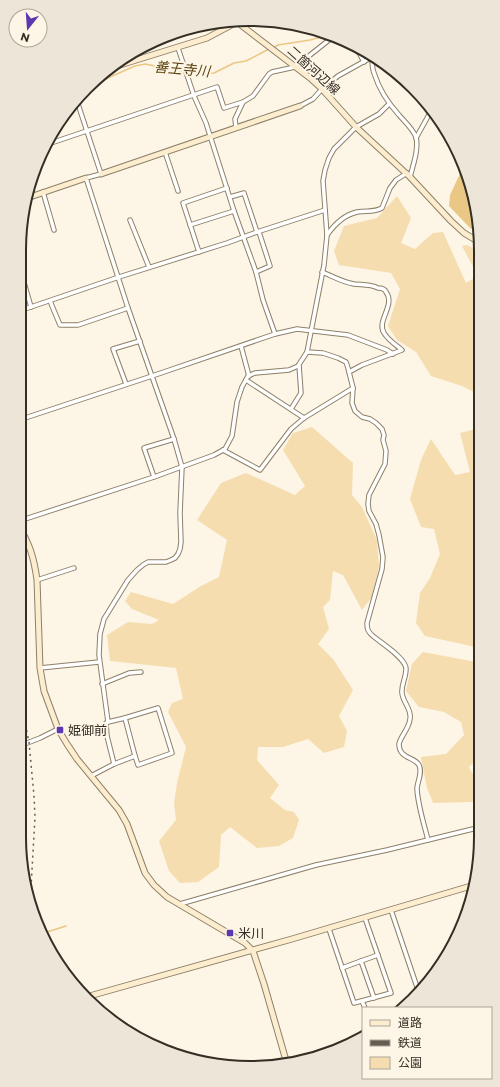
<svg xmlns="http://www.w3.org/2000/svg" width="500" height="1087" font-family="Montserrat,'Noto Sans JP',sans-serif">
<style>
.green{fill:#f6ddaf}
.water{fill:#ebc786}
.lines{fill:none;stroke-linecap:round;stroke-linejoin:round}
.stream{stroke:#ebc786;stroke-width:1.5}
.street-casing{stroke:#8d8069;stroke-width:5.5}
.secondary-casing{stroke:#8d8069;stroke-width:7}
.street{stroke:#fff;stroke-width:3.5}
.secondary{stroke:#fdedcf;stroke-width:5}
.rail{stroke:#635d52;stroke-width:1.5;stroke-dasharray:2 4;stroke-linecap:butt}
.poi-dot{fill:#5d37af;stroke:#fdf5e6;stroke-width:1.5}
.labels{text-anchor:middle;stroke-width:4;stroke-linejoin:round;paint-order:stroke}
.street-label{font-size:13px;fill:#342f25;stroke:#fdf5e6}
.poi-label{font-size:13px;fill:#342f25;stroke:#fdf5e6;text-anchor:start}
.water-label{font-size:14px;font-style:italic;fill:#5b430f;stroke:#fdf5e6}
.rim{fill:none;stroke:#342f25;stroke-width:2}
</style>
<rect width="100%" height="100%" fill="#fdf5e6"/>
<g class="green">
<polygon points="397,196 411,218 401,243 415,249 433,233 443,232 466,283 478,276 462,246 467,245 479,251 480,395 462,386 431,376 416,352 397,340 388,326 400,289 391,273 339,265 334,251 344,226 377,218"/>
<polygon points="312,427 353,463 352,495 362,507 377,540 379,567 372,597 362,610 343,575 333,571 330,600 323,607 329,629 318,644 333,659 353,690 339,716 347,731 344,747 324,753 308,739 283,747 258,747 257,760 279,785 270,798 285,810 294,812 299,820 293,838 279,846 257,848 230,827 221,835 219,867 198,882 180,883 169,871 159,841 176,820 174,803 177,783 186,747 168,712 172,703 183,699 176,668 110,661 107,635 128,622 152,624 159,620 132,609 125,601 131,592 173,604 201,586 219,577 227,540 197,520 221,483 246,473 295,495 305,486 283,450 293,433"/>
<polygon points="480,428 480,651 471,646 425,636 416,623 420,593 430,578 440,554 434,529 421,527 410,499 421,460 431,439 455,475 470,472 460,433"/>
<polygon points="423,652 476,662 480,660 481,755 469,767 481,790 481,796 471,802 433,803 427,788 421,757 446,754 464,735 461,722 444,712 419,707 406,691 412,664"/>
</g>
<polygon class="water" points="464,165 479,220 479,228 471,229 449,206 450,195"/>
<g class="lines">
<g class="stream">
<polyline points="273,48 278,45 310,40 329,35"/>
<polyline points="83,92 94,84 135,66 145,64 180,71 199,74 214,73 234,63 246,61 269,49"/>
<polyline points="44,933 66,926"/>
</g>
<defs>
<g id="street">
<polyline points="356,47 364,62"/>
<polyline points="178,48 194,96 206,123 234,211 256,272 263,300 275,334"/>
<path d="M 372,58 C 372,63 372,68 374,73 C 379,89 388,103 399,115 C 404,121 413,129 416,137 C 419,149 413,165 410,177"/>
<polyline points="77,101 101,174 86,178 128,308 174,439 182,467 180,513 181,542 180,549 178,554 175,558 171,560 166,562 148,562 143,565 137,570 128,580 104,619 100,634 99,655 108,722 125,718 135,756 114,764 91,776"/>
<polyline points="300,106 313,99 322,89 338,76 372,57"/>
<polyline points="236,128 235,119 243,102"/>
<polyline points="416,138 431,111 430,106"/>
<polyline points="48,144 217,87 224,108 243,102 253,96 269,74 272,72 295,67 334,36"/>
<polyline points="165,152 178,191"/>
<polyline points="43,192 54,230"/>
<polyline points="230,197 244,193 257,232"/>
<polyline points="130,220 149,267"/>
<polyline points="190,225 234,211"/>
<path d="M 327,235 C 334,225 344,215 357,212 C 367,210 373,213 382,208 L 390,188 L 396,180 L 407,173"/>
<polyline points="199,252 183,203 227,188"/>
<polyline points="19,265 31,307"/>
<polyline points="256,272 270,266 259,232"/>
<path d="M 322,272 C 332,276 342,282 354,284 C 362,285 370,284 378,288 C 381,288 385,289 386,292 C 396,305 376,321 384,333 C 388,340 396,345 402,350 L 362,365 L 349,372"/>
<polyline points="50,301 60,325 78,325 128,308"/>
<polyline points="19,311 119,277 227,243 257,232 325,210"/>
<polyline points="241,346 249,376"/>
<path d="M 307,352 L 323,353 L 338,358 L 346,362 L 348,368 L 353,388 L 352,403 L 355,411 L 362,417 L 370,419 L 376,423 L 382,429 L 384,435 L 383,440 L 386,451 L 385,464 L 369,495 L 368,504 L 369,511 L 376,524 L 379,535 L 383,557 L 382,569 L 367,623 C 367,629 368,632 373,636 C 381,643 406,658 406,669 C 406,678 401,685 402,693 C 403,703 412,709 410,719 C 409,729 400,737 399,744 C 399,759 415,757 419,765 C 423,773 417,782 417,789 C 418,806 424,824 428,840"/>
<polyline points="246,380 304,418"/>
<polyline points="126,384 113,349 140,341"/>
<polyline points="291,409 301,393 299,365"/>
<polyline points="19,420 158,374 275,334 297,329 348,335 387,350 393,354"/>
<polyline points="223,450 260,470 291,429 304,418 353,388"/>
<polyline points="154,477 144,448 174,439"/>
<polyline points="19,521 154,477 214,455 225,449 232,436 237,402 242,387 248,376 255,373 289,370 298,366 307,352 324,265 327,235 323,181 325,170 329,158 334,149 356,127 379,114 389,104"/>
<polyline points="37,580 74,568"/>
<polyline points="40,668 99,662"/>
<polyline points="102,684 129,673 141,672"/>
<polyline points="125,718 158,708 172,753 138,765 135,756"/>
<polyline points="108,722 106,723 107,736 114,764"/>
<polyline points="19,748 22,745 40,738 58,729"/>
<polyline points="180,904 316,865 387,850 481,827"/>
<polyline points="391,910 419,993"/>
<polyline points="329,929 354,1003 391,993 365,918"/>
<polyline points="342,968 361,961"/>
<polyline points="374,998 361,961 378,955"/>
<polyline points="362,1001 365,1008"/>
</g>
<g id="secondary">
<polyline points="237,22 310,78 322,89 356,127 410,177 451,221 464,233 479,242"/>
<polyline points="120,65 207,38 239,21"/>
<polyline points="101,174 300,106"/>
<polyline points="30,197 86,178"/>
<path d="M 19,526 C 30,545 34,558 37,580 L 40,668 L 44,691 L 58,729 L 67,744 L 77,759 L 119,810 L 127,824 L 145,873 L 154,885 L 167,897 L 245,943 L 253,951 L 264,984 L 287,1064"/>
<polyline points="86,997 292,939 471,886"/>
</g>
</defs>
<use href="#street" class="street-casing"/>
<use href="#secondary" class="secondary-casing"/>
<use href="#street" class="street"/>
<use href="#secondary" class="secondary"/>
<polyline class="rail" points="19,695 29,742 34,796 35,817 30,905"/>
</g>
<g class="poi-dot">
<rect x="56" y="726" width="8" height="8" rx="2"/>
<rect x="226" y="929" width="8" height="8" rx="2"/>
</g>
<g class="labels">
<g class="street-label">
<text transform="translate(314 70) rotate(42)" y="5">二箇河辺線</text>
</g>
<g class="poi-label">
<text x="68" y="735">姫御前</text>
<text x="238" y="938">米川</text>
</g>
<g class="water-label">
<text transform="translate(182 69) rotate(5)" y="5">善王寺川</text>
</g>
</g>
<path d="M0 0H500V1087H0ZM250 26H250A224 224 0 0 1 474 250V837A224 224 0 0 1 250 1061H250A224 224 0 0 1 26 837V250A224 224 0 0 1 250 26Z" fill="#ede5d7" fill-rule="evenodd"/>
<path class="rim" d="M250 26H250A224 224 0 0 1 474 250V837A224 224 0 0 1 250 1061H250A224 224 0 0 1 26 837V250A224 224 0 0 1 250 26Z"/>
<rect x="362" y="1007" width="130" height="72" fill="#fdf5e6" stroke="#ada699"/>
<rect x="370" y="1020" width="20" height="6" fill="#fdedcf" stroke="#ada699"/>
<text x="398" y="1027" font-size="12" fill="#342f25">道路</text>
<rect x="370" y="1040" width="20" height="6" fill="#635d52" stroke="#ada699"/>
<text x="398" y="1047" font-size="12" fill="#342f25">鉄道</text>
<rect x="370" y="1057" width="20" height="12" fill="#f6ddaf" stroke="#ada699"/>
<text x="398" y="1067" font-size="12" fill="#342f25">公園</text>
<g transform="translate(28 28) rotate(197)"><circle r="19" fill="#fdf5e6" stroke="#ada699"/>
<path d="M0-3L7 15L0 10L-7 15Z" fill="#5d37af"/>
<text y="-6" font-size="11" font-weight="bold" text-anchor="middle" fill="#342f25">N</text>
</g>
</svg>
